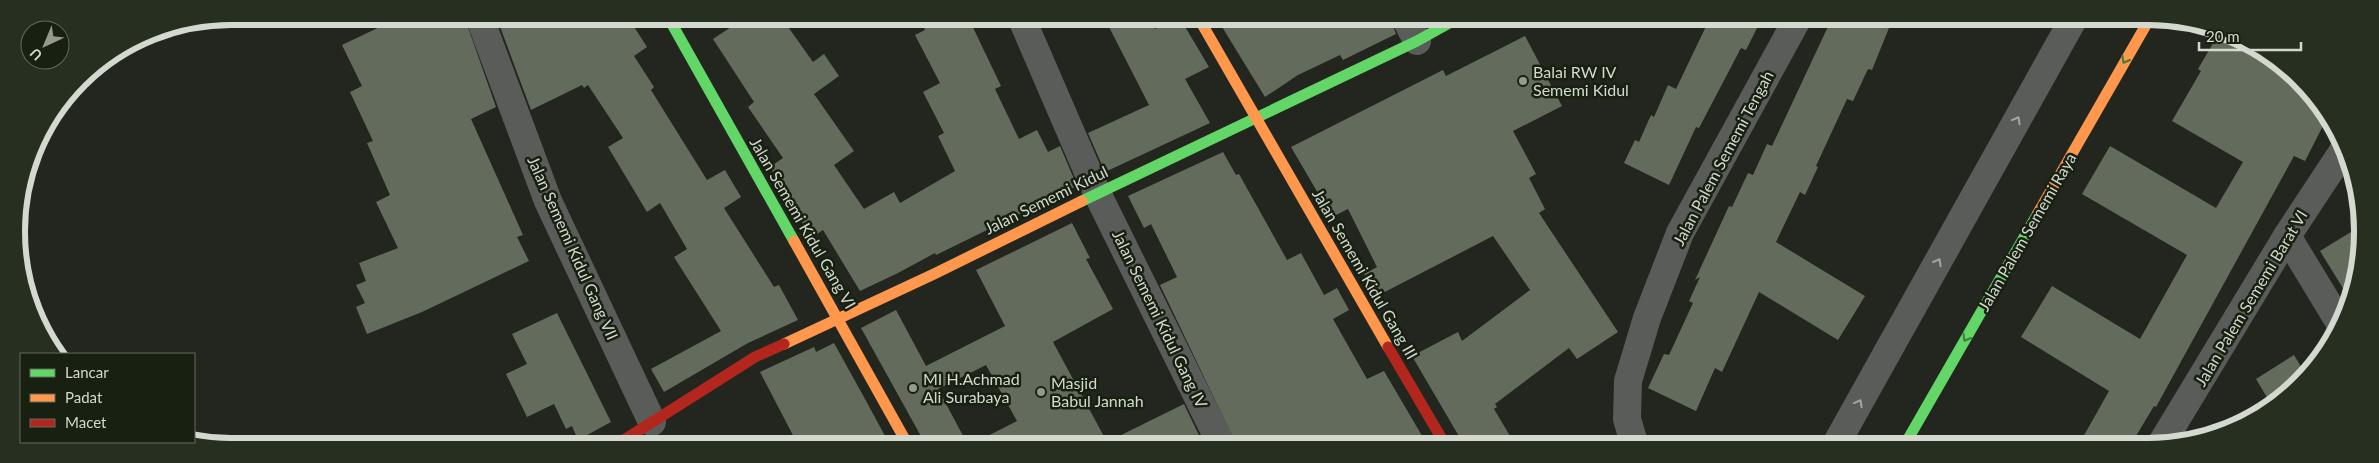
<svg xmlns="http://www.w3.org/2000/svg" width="2379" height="463" font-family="Lato,sans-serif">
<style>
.building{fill:#636c5c}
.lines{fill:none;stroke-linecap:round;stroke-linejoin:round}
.street{stroke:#595c58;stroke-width:28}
.fast{stroke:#63d668;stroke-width:11}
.slow{stroke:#ff974d;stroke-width:11}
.jam{stroke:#b3261e;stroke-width:11}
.oneway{stroke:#3e7b3d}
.oneway2{stroke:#a2a79f}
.poi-dot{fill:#959a91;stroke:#182012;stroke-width:2}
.labels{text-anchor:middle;stroke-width:5;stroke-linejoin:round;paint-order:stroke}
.poi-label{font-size:16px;fill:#d3d9cf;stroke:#182012;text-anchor:start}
.street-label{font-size:16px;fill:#d3d9cf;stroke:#182012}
.rim{fill:none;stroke:#d3d9cf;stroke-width:6}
</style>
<rect width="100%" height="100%" fill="#22261e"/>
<g class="building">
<polygon points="383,16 464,16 496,107 471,119 523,235 517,237 529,261 422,312 367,334 356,307 365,303 356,285 366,281 359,263 398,248 376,202 390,195 367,143 373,141 350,92 362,86 342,45 386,24"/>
<polygon points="496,16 615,17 622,28 631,22 647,47 634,56 654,87 651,90 707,180 725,170 741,197 724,208 774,287 779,285 798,320 748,343 664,392 651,369 721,331 674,257 687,249 660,203 647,212 608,147 623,138 588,85 584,88 582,85 531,110"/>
<polygon points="746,17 781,17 813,62 824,54 839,76 814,94 854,151 834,165 864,209 894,192 900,203 955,171 938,136 944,133 923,92 940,83 915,35 925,30 919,17 968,17 1001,86 995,89 1019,139 1037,130 1048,152 1060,146 1077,186 936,255 935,253 898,273 860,291 823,230 811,238 807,231 770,167 783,158 748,107 754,102 713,39"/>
<polygon points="1128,17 1149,17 1155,29 1178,17 1182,17 1184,25 1209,67 1185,79 1210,123 1105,172 1088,133 1149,105 1109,27"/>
<polygon points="1216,17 1390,17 1396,34 1343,60 1340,55 1298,75 1265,97"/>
<polygon points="1710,18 1762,18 1746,50 1741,48 1699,128 1696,127 1669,185 1624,163 1635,140 1639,142 1651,115 1654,117 1668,85 1676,89"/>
<polygon points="1832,18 1893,18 1872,70 1868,69 1853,101 1847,99 1816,166 1818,167 1805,195 1800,192 1776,242 1865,296 1838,340 1759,292 1722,372 1715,368 1696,411 1648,388 1664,354 1669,355 1693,303 1689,301 1700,277 1695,280 1729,206 1732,207 1748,173 1753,175 1767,144 1772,146"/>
<polygon points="2219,33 2231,37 2274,62 2318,100 2327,118 2305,161 2294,156 2156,407 2154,406 2130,446 2078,446 2109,391 2021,337 2052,286 2140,339 2187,255 2082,194 2110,146 2216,208 2243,162 2172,121 2201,71 2198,69"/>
<polygon points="1525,36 1562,106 1513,131 1536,174 1529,178 1545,209 1539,213 1618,332 1577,359 1569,348 1495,404 1497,407 1494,409 1516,446 1462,446 1460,438 1412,356 1458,332 1462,341 1530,290 1493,236 1377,296 1364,274 1377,267 1348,209 1332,217 1291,147 1443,70 1446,76"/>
<polygon points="1223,152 1236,175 1239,174 1287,260 1301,253 1324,295 1337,288 1349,310 1333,319 1367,379 1384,371 1428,446 1237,446 1160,285 1177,277 1151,224 1144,228 1128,196"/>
<polygon points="1072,223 1090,258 1086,259 1113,309 1053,342 1107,442 1184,404 1204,446 970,445 1017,421 986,365 938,389 968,445 924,445 922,438 861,328 896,310 926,366 1005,326 976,270"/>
<polygon points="2359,227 2361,259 2349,298 2320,251"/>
<polygon points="557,313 611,422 578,440 572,426 566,429 554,404 527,417 506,374 527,364 512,334"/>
<polygon points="834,343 865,399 890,445 798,445 760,372 814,347 816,352"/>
<polygon points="2294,355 2306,375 2300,384 2271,404 2256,379"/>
</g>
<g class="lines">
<g class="street">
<polyline points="479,16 548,201 652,422"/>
<polyline points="1021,17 1097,193 1222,446"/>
<polyline points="1405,17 1417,41"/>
<polyline points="2287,236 2341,325"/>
<polyline points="1635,446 1627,419 1628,381 1647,318 1680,233 1798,18"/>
<polyline points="1835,446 2074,18"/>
<polyline points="2160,446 2287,236 2343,151"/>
</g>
<g class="fast">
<polyline points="668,17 794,241"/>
<polyline points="1082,201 1417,41 1460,17"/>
<polyline points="1904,446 2038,213"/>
</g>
<g class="slow">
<polyline points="1198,17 1388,347"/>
<polyline points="2038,213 2150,18"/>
<polyline points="794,241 908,445"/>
<polyline points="784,344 934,274 1082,201"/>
</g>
<g class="jam">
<polyline points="1388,347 1446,446"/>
<polyline points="616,445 755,357 784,344"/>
</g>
</g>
<defs><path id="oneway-chevron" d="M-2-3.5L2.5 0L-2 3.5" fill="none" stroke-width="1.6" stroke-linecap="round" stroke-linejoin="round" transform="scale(1.25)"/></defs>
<g class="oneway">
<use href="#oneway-chevron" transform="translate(2125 60) rotate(120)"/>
<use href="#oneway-chevron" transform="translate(1966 338) rotate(120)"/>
</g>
<g class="oneway2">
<use href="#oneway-chevron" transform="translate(2017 120) rotate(-61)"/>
<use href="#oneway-chevron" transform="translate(1938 262) rotate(-61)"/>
<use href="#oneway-chevron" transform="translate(1859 403) rotate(-61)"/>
</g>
<g class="poi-dot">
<circle cx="1523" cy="81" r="5"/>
<circle cx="913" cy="388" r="5"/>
<circle cx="1041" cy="392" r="5"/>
</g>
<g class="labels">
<g class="poi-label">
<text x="1533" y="78">Balai RW IV<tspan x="1533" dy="18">Sememi Kidul</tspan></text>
<text x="923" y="385">MI H.Achmad<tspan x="923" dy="18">Ali Surabaya</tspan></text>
<text x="1051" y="389">Masjid<tspan x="1051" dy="18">Babul Jannah</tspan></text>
</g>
<g class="street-label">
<text transform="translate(1723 158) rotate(-62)" y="6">Jalan Palem Sememi Tengah</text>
<text transform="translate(1046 200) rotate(-26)" y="6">Jalan Sememi Kidul</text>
<text transform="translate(803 223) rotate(60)" y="6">Jalan Sememi Kidul Gang VI</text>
<text transform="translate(2027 232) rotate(-60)" y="6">Jalan Palem Sememi Raya</text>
<text transform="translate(573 248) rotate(66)" y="6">Jalan Sememi Kidul Gang VII</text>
<text transform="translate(1365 274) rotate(60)" y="6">Jalan Sememi Kidul Gang III</text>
<text transform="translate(2251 298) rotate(-59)" y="6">Jalan Palem Sememi Barat VI</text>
<text transform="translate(1160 319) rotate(64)" y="6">Jalan Sememi Kidul Gang IV</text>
</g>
</g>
<path d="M0 0H2379V463H0ZM231 25H2148A206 206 0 0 1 2354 231V232A206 206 0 0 1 2148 438H231A206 206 0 0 1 25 232V231A206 206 0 0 1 231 25Z" fill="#272f21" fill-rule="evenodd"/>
<path class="rim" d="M231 25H2148A206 206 0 0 1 2354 231V232A206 206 0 0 1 2148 438H231A206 206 0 0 1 25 232V231A206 206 0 0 1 231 25Z"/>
<rect x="20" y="353" width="175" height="90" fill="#182012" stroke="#636a5e"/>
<rect x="30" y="369" width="25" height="8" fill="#63d668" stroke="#636a5e"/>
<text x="65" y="378" font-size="15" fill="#d3d9cf">Lancar</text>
<rect x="30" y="394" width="25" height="8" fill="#ff974d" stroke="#636a5e"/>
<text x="65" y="403" font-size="15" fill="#d3d9cf">Padat</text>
<rect x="30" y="419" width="25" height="8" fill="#b3261e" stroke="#636a5e"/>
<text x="65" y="428" font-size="15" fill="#d3d9cf">Macet</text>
<g transform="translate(45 45) rotate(224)"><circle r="24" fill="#182012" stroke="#636a5e"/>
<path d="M0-4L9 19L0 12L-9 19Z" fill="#959a91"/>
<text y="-8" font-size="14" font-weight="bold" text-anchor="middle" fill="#d3d9cf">U</text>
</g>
<path d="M2199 42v8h102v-8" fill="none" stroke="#d3d9cf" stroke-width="2.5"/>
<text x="2206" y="42" font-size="15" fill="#d3d9cf" stroke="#182012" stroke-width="4" paint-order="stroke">20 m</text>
</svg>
